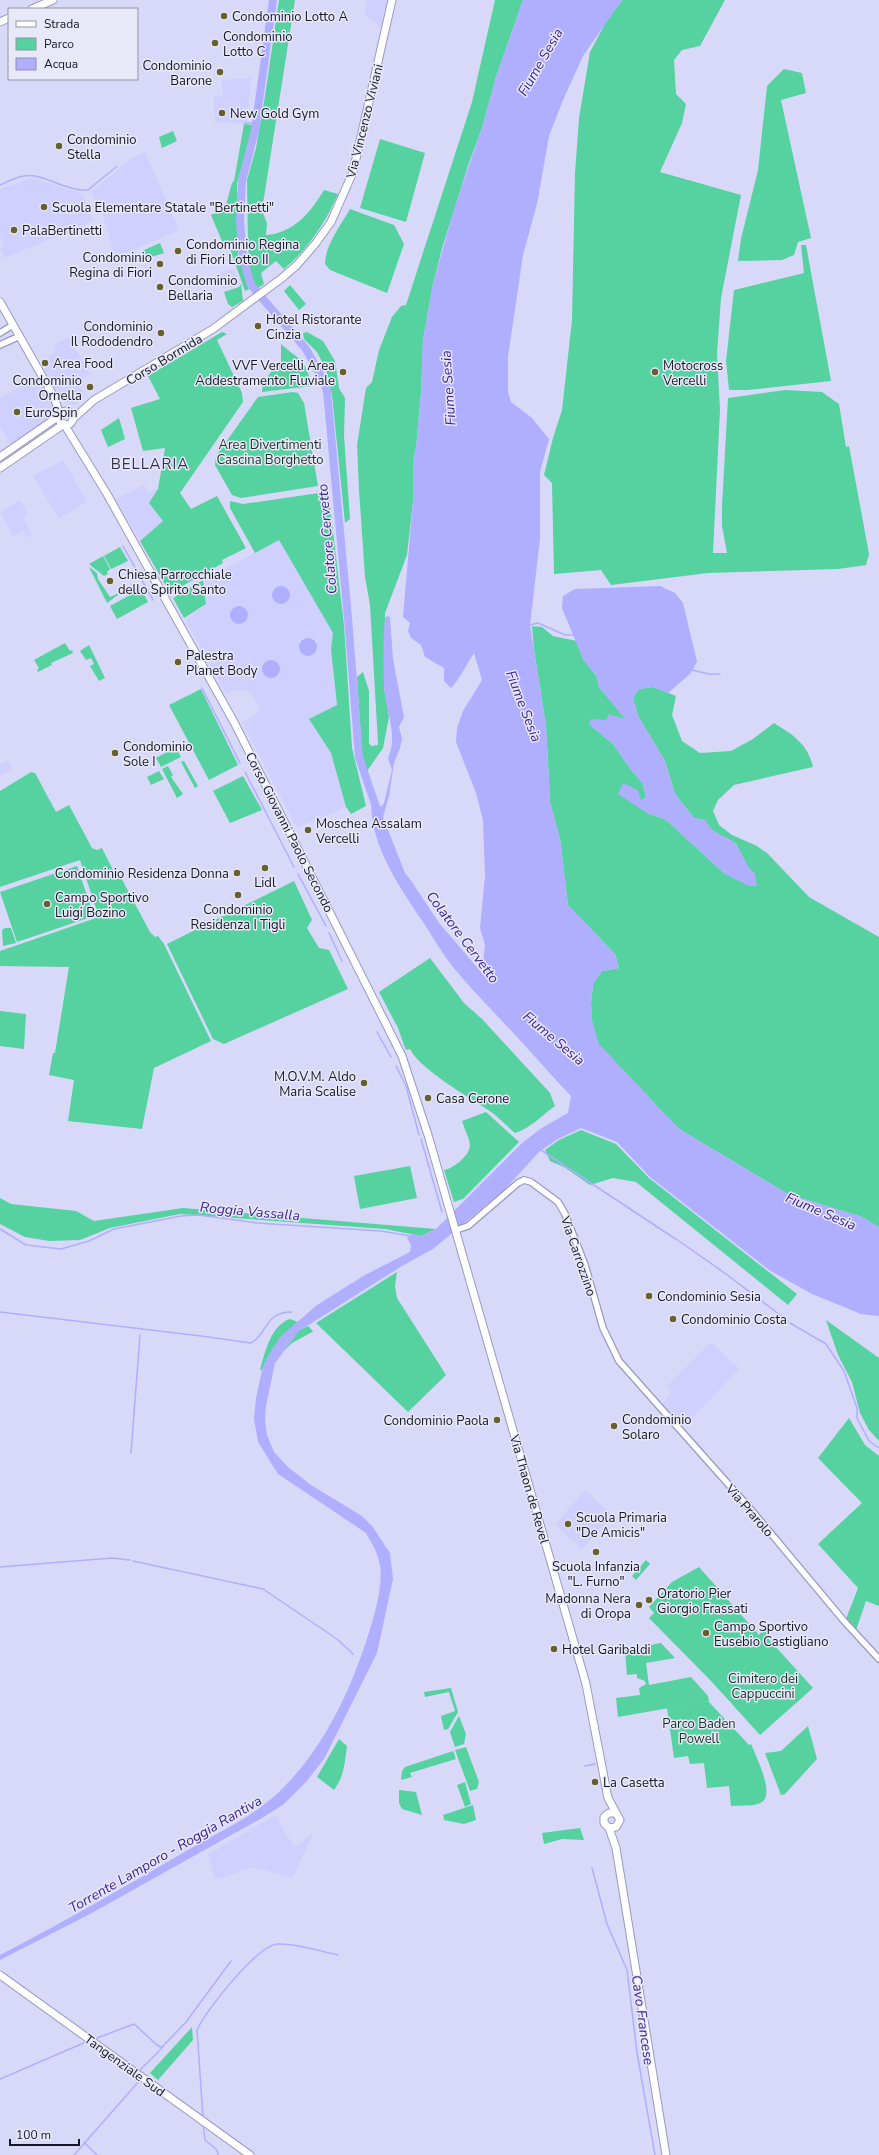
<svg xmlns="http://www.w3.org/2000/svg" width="879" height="2155" font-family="'Nunito Sans',sans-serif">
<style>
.built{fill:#cfd0fe}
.green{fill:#56d1a0}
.water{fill:#afaeff}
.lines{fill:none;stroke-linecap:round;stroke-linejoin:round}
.stream{stroke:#afaeff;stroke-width:1.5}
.river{stroke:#afaeff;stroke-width:8}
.minor-casing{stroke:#999abf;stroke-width:8}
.major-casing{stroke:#999abf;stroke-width:9}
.minor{stroke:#fff;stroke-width:5.5}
.major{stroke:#fff;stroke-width:7}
.poi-dot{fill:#65602d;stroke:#e7e8f8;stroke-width:1.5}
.labels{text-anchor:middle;stroke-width:3;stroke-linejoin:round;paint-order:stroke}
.poi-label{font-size:13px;fill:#161624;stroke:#e7e8f8;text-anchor:start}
.street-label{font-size:13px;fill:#161624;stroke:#e7e8f8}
.park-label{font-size:13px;fill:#1a3127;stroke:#e7e8f8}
.water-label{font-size:14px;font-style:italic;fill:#3b2294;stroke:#e7e8f8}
.quarter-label{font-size:15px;letter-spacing:1px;fill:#31304f;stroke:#e7e8f8}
</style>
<rect width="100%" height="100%" fill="#d8d9f9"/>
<g class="built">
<polygon points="367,0 387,0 381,27 364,14"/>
<polygon points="251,78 247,124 215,122 214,96 223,96 222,80"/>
<polygon points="145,152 179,230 115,258 102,212 91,192 132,158"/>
<polygon points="32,178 83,194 93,221 5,258 0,249 4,246 0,236 0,189"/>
<polygon points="233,268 240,284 223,290 216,275"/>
<polygon points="68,337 90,374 77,382 85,396 77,401 78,404 73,405 65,403 58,395 41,361 57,351 54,345"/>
<polygon points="38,378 56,409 55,414 11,445 0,426 0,398"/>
<polygon points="63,460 87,502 59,518 33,476"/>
<polygon points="144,485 148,493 155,489 157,491 149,503 163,521 140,541 116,499"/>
<polygon points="20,500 28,515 23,518 32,534 27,538 23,531 13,536 0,512"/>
<polygon points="279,539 333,633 331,649 337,706 309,719 331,753 346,807 297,828 242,722 260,712 257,707 259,706 251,693 245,691 237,690 226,694 185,620 207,604 205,580"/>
<polygon points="8,760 13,769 0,776 0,764"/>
<polygon points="711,1342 739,1369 682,1428 661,1405 672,1392 667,1386"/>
<polygon points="585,1490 612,1515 582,1549 555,1525"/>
<polygon points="276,1815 286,1836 296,1846 312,1834 313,1835 292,1878 253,1867 215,1880 208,1854"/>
</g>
<g class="green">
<path d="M 279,0 L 295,0 L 262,210 L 267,224 L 266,235 C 294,233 310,213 324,190 L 338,194 C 326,222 308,249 284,269 L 276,261 L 261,273 L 264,284 L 257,289 L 250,272 L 248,245 L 247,180 L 256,148 L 265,96 Z"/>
<polygon points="495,0 523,0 496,77 482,128 469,163 443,245 433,284 423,340 421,393 416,448 413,462 413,501 407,555 385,613 384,688 389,717 383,748 367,771 362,753 357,677 363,672 369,691 369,743 371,746 378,745 378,743 370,605 365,577 359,490 357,445 366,388 372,382 379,350 392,317 401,306 406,305 472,102"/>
<polygon points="622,0 725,0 700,46 682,50 674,60 676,94 686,104 682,123 660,172 741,195 721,298 717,354 720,410 713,553 727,553 722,526 722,506 728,398 785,390 822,392 839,404 846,447 849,446 869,554 866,565 838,569 708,573 611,585 601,570 554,574 552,483 544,475 553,438 562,410 572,320 575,173 579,118 590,52 606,22"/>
<polygon points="784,69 802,73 806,93 781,100 811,238 798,242 794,255 782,260 738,261 741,239 758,170 767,86"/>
<polygon points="244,124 254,125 237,183 238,254 249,289 245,291 229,246 224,246 211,215 225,208 232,183 234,181"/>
<polygon points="173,131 177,141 162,148 159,137"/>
<polygon points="380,139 425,153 406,222 360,208"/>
<path d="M 350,209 L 394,225 L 404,244 L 387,293 L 330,270 L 325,264 C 325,245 341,225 350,209 Z"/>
<polygon points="160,243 164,253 145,259 142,251"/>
<polygon points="801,245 806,245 831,381 747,390 729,390 726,361 734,290 804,273"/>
<polygon points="241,284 243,301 232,307 228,304 224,292 239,287"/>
<polygon points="290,285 306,304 299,310 284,291"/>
<polygon points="222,332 227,334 217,340 242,393 243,402 180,493 191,509 217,496 246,548 222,560 223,563 170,593 140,541 163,521 149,503 158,489 165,448 143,451 131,408 160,399 148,376"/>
<polygon points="307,332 323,341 335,361 339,388 345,398 344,436 350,519 345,523 332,395 326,370 317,352 304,339 303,333"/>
<path d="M 281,344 C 301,362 304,356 312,386 L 262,392 C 262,380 273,370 281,361 Z"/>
<polygon points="293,392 298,393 304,403 318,486 241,498 232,495 215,465 216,456 258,397"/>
<polygon points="119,418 125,439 108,447 101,430"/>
<polygon points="326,492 329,497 344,625 352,748 366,806 351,814 346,807 331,753 309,719 337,705 331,649 333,633 279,540 255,553 230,508 230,501 243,504"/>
<polygon points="120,547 128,561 111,569 104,556"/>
<polygon points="103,556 110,569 107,572 108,574 104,576 89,564"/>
<polygon points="89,567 97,573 98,579 110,597 123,591 107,603"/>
<polygon points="203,580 206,604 184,618 173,598"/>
<polygon points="141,589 148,602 117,619 110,606"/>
<path d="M 532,626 L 542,627 L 553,636 L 577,641 L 583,659 L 597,677 L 599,687 L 626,719 L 606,720 L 589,724 L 613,744 L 629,767 L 643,784 L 646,797 L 641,801 L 623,783 L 647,813 L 665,819 L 725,874 L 749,869 L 736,844 L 711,830 L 705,820 L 694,818 L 675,794 L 665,761 L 638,716 L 633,698 L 639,689 L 653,687 L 676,696 L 672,715 L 682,741 L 700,753 L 731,751 L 753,739 L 774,723 C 792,734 808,744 813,767 L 734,785 L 718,800 L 713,811 L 719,825 L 732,835 L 757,846 L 767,853 L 809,897 L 879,937 L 879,1227 L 862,1217 L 788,1194 L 679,1129 L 598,1044 L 592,1021 L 591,1004 L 593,984 L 602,971 L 619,968 L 615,954 L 568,905 L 560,839 L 550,802 L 546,726 L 534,650 Z"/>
<polygon points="65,643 70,651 72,650 73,653 51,663 52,665 38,672 37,670 39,668 34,660"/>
<polygon points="89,645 105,678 99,681 90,666 94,664 91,658 86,660 80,651"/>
<polygon points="201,689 238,765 209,780 169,705"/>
<polygon points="176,747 181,757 161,767 156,758"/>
<polygon points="184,761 198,786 195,788 181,762"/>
<polygon points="168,766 173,775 171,777 183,794 177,798 162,769"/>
<polygon points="159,771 164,779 151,785 147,777"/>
<polygon points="31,772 35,773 56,812 69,805 92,848 97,850 102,848 115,874 118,872 150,932 155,937 158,936 164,944 211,1041 154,1068 142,1129 68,1121 74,1080 49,1075 53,1053 55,1053 69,967 0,966 0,951 99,917 80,860 0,887 0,791"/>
<polygon points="243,776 262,810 230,823 213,791"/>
<polygon points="77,866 94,916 17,942 0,892"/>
<polygon points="294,881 312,920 307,928 319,948 329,950 348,989 224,1044 213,1039 167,944"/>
<polygon points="5,928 11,928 16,943 3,946 2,930"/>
<path d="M 430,958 L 464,1003 L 482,1019 L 550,1093 L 555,1106 C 542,1115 530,1129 515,1133 C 508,1127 501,1120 494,1114 C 473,1099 421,1071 410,1049 L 406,1050 L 405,1048 L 398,1028 L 379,992 Z"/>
<polygon points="0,1011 26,1014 24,1049 0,1046"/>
<path d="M 486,1112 L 519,1142 L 463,1199 L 454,1202 L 444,1170 C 450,1169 453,1166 458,1163 C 477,1147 469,1142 462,1121 Z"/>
<polygon points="581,1130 616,1144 649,1178 797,1294 788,1305 636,1182 613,1178 590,1185 564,1167 550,1161 545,1150 559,1140"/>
<polygon points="410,1166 417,1198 360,1209 354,1176"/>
<polygon points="0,1198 11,1204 76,1211 94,1221 183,1208 436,1229 421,1236 385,1229 180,1214 110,1228 80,1240 49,1241 25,1237 0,1224"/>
<polygon points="397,1272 395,1286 397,1298 446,1375 408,1412 316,1323"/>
<path d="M 290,1319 L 298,1322 C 280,1337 271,1348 262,1370 L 260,1370 C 265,1352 271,1325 290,1319 Z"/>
<polygon points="826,1320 879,1358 879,1441 869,1430 860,1413 852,1382 838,1355"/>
<polygon points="308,1326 313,1331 312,1332 292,1343 284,1351 298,1331"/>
<polygon points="849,1418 865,1445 879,1456 879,1606 866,1601 856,1630 846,1619 858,1588 818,1544 862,1503 818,1458"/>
<polygon points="646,1560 650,1564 636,1580 632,1576"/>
<polygon points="699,1567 759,1635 764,1629 768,1633 766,1636 813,1688 760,1735 712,1682 649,1618 654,1613 649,1607 672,1582"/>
<polygon points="661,1643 675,1658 646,1663 649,1685 691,1677 708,1696 709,1701 618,1717 616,1698 640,1695 639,1688 646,1684 645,1681 637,1678 637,1674 627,1675 625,1650"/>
<polygon points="451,1688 458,1712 448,1729 444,1730 441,1716 455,1711 449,1692 425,1697 424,1692"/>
<path d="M 708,1701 L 749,1745 L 751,1744 C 756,1756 775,1794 762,1802 C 755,1807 740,1805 731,1806 L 729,1786 L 707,1788 L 704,1763 L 690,1764 L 688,1756 L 674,1758 L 667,1708 Z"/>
<polygon points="459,1716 466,1734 464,1744 455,1747 450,1732"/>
<polygon points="808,1726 817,1759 785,1794 781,1795 765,1753 781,1751"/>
<path d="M 339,1739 L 347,1746 C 345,1762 344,1777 334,1790 L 317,1777 Z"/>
<polygon points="466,1747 479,1782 477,1789 470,1791 455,1750"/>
<polygon points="453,1751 456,1759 410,1773 412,1777 401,1780 402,1771 405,1767"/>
<polygon points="465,1782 471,1804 465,1807 457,1785"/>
<polygon points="399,1790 416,1792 422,1815 402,1809 399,1803"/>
<polygon points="473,1805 476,1820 464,1824 444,1820 443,1815"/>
<polygon points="580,1828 584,1840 562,1839 544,1844 542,1833"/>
<polygon points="192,2027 193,2040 158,2080 150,2073"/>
</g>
<g class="water">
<path d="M 523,0 L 622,0 L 583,56 L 563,100 L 549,136 L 537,204 L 523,255 L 508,357 L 508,392 L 511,402 L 532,418 L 549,439 L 540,472 L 540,539 L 530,625 L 546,726 L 550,802 L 560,839 L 568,905 L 615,954 L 619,968 L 602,971 L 593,984 L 591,1004 L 592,1021 L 599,1044 L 679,1129 L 788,1194 L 862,1217 L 879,1227 L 879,1316 L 861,1314 L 812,1294 L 769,1270 L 650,1177 L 617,1142 L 581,1128 L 558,1139 L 540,1151 L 504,1190 L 433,1249 L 402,1266 L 299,1331 L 275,1363 L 266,1406 L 265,1420 L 267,1435 L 274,1452 L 288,1467 L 311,1485 L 362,1516 L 372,1526 L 390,1553 L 393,1579 L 377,1653 L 324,1759 L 306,1782 L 284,1804 L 262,1818 L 90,1914 L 0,1960 L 0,1955 C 64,1922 126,1886 188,1850 C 219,1832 255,1816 281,1790 C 322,1750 348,1696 366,1642 C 373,1620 385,1584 379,1561 C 377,1551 371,1542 366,1533 L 278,1474 L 258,1442 L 254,1419 L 256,1398 L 262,1370 L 268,1356 L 281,1336 L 317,1305 L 365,1275 L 410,1252 L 411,1245 L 407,1238 L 412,1234 L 421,1236 L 436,1229 L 521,1144 L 540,1129 L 568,1113 L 571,1096 C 556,1081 543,1065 528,1049 C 503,1021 476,995 452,966 C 443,954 435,941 427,928 C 401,889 366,842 372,794 L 381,807 L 384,803 L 392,770 L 388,758 C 399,736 385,710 384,686 C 383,663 383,641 385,618 L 387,616 L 390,617 L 393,659 L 404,717 L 399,727 L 402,739 L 400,748 L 394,763 L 389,796 L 383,817 L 405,873 L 410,879 L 439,923 L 482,973 L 485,945 L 480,928 L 485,876 L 483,820 L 476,793 L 456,742 L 457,728 L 463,711 L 482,680 L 474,653 C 466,665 461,677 451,688 L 444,681 L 444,668 L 425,657 L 421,645 L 411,638 L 408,631 L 410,623 L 403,617 L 413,501 L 413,462 L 416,448 L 421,393 L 423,340 L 433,284 L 454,209 L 482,128 L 496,77 Z"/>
<circle cx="281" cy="595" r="9"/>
<path d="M 660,586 L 675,593 L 683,603 L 697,662 L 690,674 L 668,693 L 653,687 L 639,689 L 633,698 L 638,716 L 665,761 L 675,794 L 694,818 L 705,820 C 716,839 727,833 736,845 C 744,854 744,866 755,873 L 757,886 L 749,886 L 725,874 L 665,819 L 647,813 L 618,794 L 623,783 L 638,790 L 641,800 L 646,797 L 643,784 L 629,767 L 613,744 L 589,724 L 591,719 L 606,720 L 609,714 L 625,719 L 599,687 L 597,677 L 583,659 L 562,608 L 563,596 L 575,589 Z"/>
<circle cx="239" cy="615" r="9"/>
<circle cx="308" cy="647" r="9"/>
<circle cx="271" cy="669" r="9"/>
</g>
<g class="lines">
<g class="stream">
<polyline points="245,123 256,123"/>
<path d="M 0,185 C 7,182 16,177 24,176 C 40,172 68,192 88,190 L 116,167"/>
<polyline points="123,546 153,600"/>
<polyline points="530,625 538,623 565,635 575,635"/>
<polyline points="692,670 709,674 720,674"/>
<polyline points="202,688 240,763"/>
<polyline points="245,772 294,867"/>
<polyline points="298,874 326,926"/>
<polyline points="329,933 342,961"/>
<polyline points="377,1032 391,1057"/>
<polyline points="396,1066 406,1086 419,1135"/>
<polyline points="421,1139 442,1212"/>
<polyline points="541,1150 677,1240"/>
<polyline points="0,1229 26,1245 61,1249 89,1241 114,1229 181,1216 198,1215 257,1223 381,1231 411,1236"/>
<polyline points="679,1241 726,1274 788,1321"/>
<path d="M 0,1312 L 201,1336 L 251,1343 C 268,1334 264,1312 292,1312"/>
<polyline points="790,1323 826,1344 844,1371 857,1408 857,1418 869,1441 879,1448"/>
<polyline points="131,1453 140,1335"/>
<polyline points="133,1561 263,1589 337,1639 353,1654"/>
<polyline points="0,1567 112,1558 130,1560"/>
<polyline points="585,1766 595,1764"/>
<polyline points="592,1868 607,1924 627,1970 637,2053 655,2155"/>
<polyline points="97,2038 134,2024 157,2045 161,2047 164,2045 186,2022 231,1961"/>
<polyline points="140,2070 163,2047"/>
<polyline points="0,2079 86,2042"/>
<path d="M 203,2118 L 197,2030 C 205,2011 257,1946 277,1944 C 296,1943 319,1951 338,1955"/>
<polyline points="203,2124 205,2140 217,2150 218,2155"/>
<polyline points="84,2142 97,2155"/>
<polyline points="74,2155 140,2080"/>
</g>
<polyline class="river" points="273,0 255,130 242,181 240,221 243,258 251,285 306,349 322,378 327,391 348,618 359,757 375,804"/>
<defs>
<g id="minor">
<polyline points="0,333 13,325"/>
<polyline points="0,345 20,336"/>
<polyline points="456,1230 468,1226 518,1183 524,1180 531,1182 558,1202 565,1214 585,1265 603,1328 619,1361 753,1512 844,1621 879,1659"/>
</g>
<g id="major">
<polyline points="32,9 53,0"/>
<polyline points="0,22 9,18"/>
<polyline points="0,302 54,397 60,415"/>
<circle cx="66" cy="418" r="7"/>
<polyline points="73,419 94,400 213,329 282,278 297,265 316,243 331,222 353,172 392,0"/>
<polyline points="64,424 107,494 235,724 402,1056 428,1135 586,1684 608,1798 620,1820 616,1827 609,1828 604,1823 604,1817 609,1813 615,1813"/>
<polyline points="0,457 59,416"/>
<polyline points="0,468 64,424"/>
<polyline points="609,1828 616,1848 666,2155"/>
<polyline points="0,1975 250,2155"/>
</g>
</defs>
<use href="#minor" class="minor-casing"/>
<use href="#major" class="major-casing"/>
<use href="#minor" class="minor"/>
<use href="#major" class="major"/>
</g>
<g class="poi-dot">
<circle cx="224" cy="16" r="4"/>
<circle cx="215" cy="43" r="4"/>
<circle cx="220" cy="72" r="4"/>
<circle cx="222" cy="113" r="4"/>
<circle cx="59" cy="146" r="4"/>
<circle cx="44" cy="207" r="4"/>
<circle cx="14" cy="230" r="4"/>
<circle cx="178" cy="251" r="4"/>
<circle cx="160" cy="264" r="4"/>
<circle cx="160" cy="287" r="4"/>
<circle cx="258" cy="326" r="4"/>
<circle cx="161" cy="333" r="4"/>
<circle cx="45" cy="363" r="4"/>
<circle cx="343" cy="372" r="4"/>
<circle cx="655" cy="372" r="4"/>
<circle cx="90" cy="387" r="4"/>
<circle cx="17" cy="412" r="4"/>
<circle cx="110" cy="581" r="4"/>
<circle cx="178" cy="662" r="4"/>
<circle cx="115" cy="753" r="4"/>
<circle cx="308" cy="830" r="4"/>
<circle cx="265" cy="868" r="4"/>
<circle cx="237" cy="873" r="4"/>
<circle cx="238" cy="895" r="4"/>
<circle cx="47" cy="904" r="4"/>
<circle cx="364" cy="1083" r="4"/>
<circle cx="428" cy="1098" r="4"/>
<circle cx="649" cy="1296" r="4"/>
<circle cx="673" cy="1319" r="4"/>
<circle cx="497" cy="1420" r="4"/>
<circle cx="614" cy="1426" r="4"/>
<circle cx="568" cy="1524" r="4"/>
<circle cx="596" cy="1552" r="4"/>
<circle cx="649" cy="1600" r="4"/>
<circle cx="639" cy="1605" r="4"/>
<circle cx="706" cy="1633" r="4"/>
<circle cx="554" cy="1649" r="4"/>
<circle cx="595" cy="1782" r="4"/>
</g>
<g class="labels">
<g class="poi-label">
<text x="232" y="21">Condominio Lotto A</text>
<text x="223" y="41">Condominio<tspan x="223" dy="15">Lotto C</tspan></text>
<text x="212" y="70" text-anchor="end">Condominio<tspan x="212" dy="15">Barone</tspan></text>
<text x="230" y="118">New Gold Gym</text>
<text x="67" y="144">Condominio<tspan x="67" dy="15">Stella</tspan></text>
<text x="52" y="212">Scuola Elementare Statale "Bertinetti"</text>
<text x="22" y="235">PalaBertinetti</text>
<text x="186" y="249">Condominio Regina<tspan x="186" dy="15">di Fiori Lotto II</tspan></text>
<text x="152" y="262" text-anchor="end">Condominio<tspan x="152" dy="15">Regina di Fiori</tspan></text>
<text x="168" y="285">Condominio<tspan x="168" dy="15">Bellaria</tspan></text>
<text x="266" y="324">Hotel Ristorante<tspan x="266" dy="15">Cinzia</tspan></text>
<text x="153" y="331" text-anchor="end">Condominio<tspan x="153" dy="15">Il Rododendro</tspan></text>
<text x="53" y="368">Area Food</text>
<text x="335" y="370" text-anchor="end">VVF Vercelli Area<tspan x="335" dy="15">Addestramento Fluviale</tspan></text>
<text x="663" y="370">Motocross<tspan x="663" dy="15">Vercelli</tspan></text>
<text x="82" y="385" text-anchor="end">Condominio<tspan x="82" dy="15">Ornella</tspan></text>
<text x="25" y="417">EuroSpin</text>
<text x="118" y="579">Chiesa Parrocchiale<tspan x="118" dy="15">dello Spirito Santo</tspan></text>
<text x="186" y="660">Palestra<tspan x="186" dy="15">Planet Body</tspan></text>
<text x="123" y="751">Condominio<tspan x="123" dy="15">Sole I</tspan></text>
<text x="316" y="828">Moschea Assalam<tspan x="316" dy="15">Vercelli</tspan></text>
<text x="229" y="878" text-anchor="end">Condominio Residenza Donna</text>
<text x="265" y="887" text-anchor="middle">Lidl</text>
<text x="55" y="902">Campo Sportivo<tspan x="55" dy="15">Luigi Bozino</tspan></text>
<text x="238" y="914" text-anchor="middle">Condominio<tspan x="238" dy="15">Residenza I Tigli</tspan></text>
<text x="356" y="1081" text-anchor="end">M.O.V.M. Aldo<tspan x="356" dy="15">Maria Scalise</tspan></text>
<text x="436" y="1103">Casa Cerone</text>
<text x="657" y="1301">Condominio Sesia</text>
<text x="681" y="1324">Condominio Costa</text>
<text x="622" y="1424">Condominio<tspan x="622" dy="15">Solaro</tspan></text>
<text x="489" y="1425" text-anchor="end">Condominio Paola</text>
<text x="576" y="1522">Scuola Primaria<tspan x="576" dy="15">"De Amicis"</tspan></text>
<text x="596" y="1571" text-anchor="middle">Scuola Infanzia<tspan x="596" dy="15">"L. Furno"</tspan></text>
<text x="657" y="1598">Oratorio Pier<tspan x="657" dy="15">Giorgio Frassati</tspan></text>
<text x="631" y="1603" text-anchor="end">Madonna Nera<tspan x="631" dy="15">di Oropa</tspan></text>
<text x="714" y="1631">Campo Sportivo<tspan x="714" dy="15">Eusebio Castigliano</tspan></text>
<text x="562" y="1654">Hotel Garibaldi</text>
<text x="603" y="1787">La Casetta</text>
</g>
<g class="street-label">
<text transform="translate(364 121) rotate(-76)" y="5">Via Vincenzo Viviani</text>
<text transform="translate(164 359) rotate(-31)" y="5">Corso Bormida</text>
<text transform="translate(290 832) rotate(63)" y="5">Corso Giovanni Paolo Secondo</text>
<text transform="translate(579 1256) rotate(71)" y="5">Via Carrozzino</text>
<text transform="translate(530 1489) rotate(74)" y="5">Via Thaon de Revel</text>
<text transform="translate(750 1510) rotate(49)" y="5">Via Prarolo</text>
<text transform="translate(125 2065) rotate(36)" y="5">Tangenziale Sud</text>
</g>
<g class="park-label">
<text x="270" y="449">Area Divertimenti<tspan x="270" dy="15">Cascina Borghetto</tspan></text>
<text x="763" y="1683">Cimitero dei<tspan x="763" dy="15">Cappuccini</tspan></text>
<text x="699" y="1728">Parco Baden<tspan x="699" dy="15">Powell</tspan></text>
</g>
<g class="water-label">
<text transform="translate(540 62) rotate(-60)" y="5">Fiume Sesia</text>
<text transform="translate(448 388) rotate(-94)" y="5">Fiume Sesia</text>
<text transform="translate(327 539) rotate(-95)" y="5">Colatore Cervetto</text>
<text transform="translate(524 706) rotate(69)" y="5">Fiume Sesia</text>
<text transform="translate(463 937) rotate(53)" y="5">Colatore Cervetto</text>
<text transform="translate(554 1038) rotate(40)" y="5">Fiume Sesia</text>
<text transform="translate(250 1211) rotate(5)" y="5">Roggia Vassalla</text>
<text transform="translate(821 1211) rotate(23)" y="5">Fiume Sesia</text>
<text transform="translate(165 1854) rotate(-30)" y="5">Torrente Lamporo - Roggia Rantiva</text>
<text transform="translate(643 2020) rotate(82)" y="5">Cavo Francese</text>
</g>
<g class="quarter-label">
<text x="150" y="469">BELLARIA</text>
</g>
</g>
<rect x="8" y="8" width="130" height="72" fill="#e7e8f8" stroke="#9394a3"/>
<rect x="16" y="21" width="20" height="6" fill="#ffffff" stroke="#9394a3"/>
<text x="44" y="28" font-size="12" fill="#161624">Strada</text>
<rect x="16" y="38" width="20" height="12" fill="#56d1a0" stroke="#9394a3"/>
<text x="44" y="48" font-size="12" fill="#161624">Parco</text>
<rect x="16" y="58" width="20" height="12" fill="#afaeff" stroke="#9394a3"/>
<text x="44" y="68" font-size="12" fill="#161624">Acqua</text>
<path d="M10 2139v6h69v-6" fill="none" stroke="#161624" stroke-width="2"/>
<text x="16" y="2139" font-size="12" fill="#161624" stroke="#e7e8f8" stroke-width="3" paint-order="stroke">100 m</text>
</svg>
